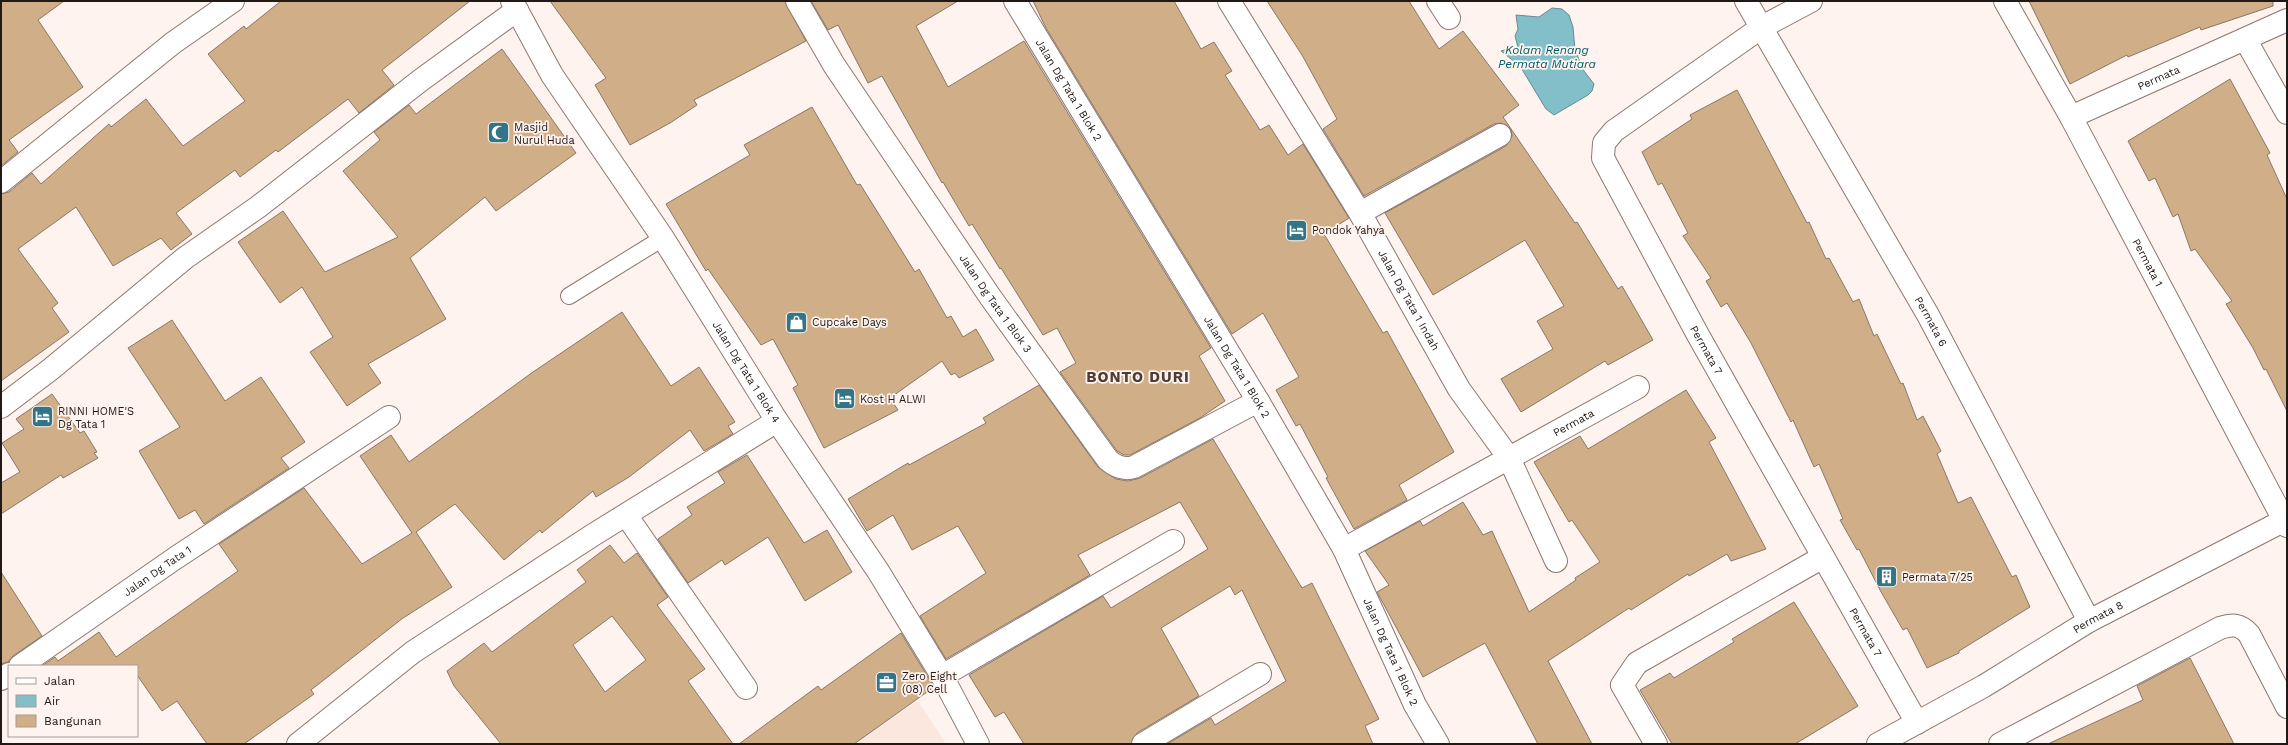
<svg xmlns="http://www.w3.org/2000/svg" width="2288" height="745" font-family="'Work Sans',sans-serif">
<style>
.built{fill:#fbe7de}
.water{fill:#82bfc9;stroke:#658d93}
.building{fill:#d0ae88;stroke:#887867;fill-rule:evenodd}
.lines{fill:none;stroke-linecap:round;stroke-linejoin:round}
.service-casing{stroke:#8d776d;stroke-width:18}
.minor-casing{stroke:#8d776d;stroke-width:24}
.tertiary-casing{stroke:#8d776d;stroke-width:24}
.service{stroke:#fff;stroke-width:16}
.minor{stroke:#fff;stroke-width:22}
.tertiary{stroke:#fff;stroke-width:22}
.labels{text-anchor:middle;stroke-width:3.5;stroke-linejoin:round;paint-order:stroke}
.street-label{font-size:11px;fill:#211915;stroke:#fef3ef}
.poi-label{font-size:11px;fill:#211915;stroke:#fef3ef;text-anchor:start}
.water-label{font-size:12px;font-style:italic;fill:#005e69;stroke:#fef3ef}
.district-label{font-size:15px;font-weight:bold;letter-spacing:1px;fill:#4f3c33;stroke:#fef3ef}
</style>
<rect width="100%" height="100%" fill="#fef3ef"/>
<polygon class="built" points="918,701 946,744 861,744 858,739"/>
<polygon class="water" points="1552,8 1562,9 1569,15 1573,27 1575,50 1584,71 1594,84 1592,91 1588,95 1554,115 1546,109 1520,66 1501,51 1511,48 1519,51 1515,36 1518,29 1516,15 1539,17"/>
<g class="building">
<polygon points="1,1 64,1 38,20 83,87 9,140 18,152 1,166"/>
<polygon points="281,1 470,1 382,70 394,85 359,113 348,99 278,152 276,150 240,177 235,170 176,213 192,234 171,250 161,238 113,266 76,207 18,249 58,303 52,308 69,332 1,381 1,194 9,192 32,173 41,184 109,124 111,127 146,99 183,146 245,101 208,54 244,26 246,29"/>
<polygon points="550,1 785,1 806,41 694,100 697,105 670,123 630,145 595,85 606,78"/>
<polygon points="811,1 958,1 916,26 948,87 1024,41 1211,348 1199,356 1225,401 1200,418 1130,455 1124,455 1117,451 1060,372 1076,363 1057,328 1043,335 1001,268 1000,269 972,224 969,226 943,182 942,183 882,76 868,83 838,25 828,30"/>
<polygon points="1033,1 1174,1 1201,49 1214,42 1232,71 1225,75 1260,130 1269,125 1288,155 1303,144 1349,218 1324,234 1383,333 1387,331 1454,452 1399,485 1407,500 1354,529 1326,478 1328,477 1300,424 1296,426 1276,390 1299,377 1263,313 1232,334 1046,28"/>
<polygon points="1267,1 1409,1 1439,49 1463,31 1519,105 1503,117 1575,223 1577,222 1618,289 1622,286 1653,340 1608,365 1605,361 1521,412 1501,379 1553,349 1537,321 1564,306 1525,240 1433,295 1385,213 1506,146 1512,136 1511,129 1501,123 1494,124 1364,196 1323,129 1337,119 1302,55"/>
<polygon points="2029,1 2273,1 2273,6 2201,30 2200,27 2128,57 2127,55 2070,84"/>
<polygon points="502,49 576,153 496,211 485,197 410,258 446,319 368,364 381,383 347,406 310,352 333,337 302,287 280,303 238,242 283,211 325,272 398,237 343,171 380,140 374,132 409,105 416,114"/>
<polygon points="2230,79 2270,153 2267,155 2287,199 2287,411 2266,369 2264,370 2253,348 2226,304 2232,301 2195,249 2191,251 2178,214 2173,217 2155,178 2149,181 2128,141"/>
<polygon points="1737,90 1807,223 1809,222 1826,259 1829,258 1853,302 1859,299 1874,336 1877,334 1901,384 1903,383 1917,420 1923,416 1941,451 1937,454 1958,503 1971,497 2012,577 2016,575 2030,607 1959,651 1959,653 1927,668 1907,628 1903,630 1880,590 1859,549 1857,550 1840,520 1843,519 1819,464 1814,467 1793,420 1791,422 1751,343 1727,303 1721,307 1706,281 1711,278 1683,236 1688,233 1662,183 1658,185 1642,152 1692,119 1690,115"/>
<polygon points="812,107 857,185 860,184 915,272 919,269 947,318 951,316 963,337 976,329 994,360 959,378 955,373 951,375 942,361 890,398 898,410 824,448 793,388 798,385 773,339 761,345 708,269 706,271 666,204 750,155 744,145"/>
<polygon points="622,312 671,386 699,367 735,422 728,426 733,434 704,451 690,430 629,477 596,497 593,491 542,533 540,530 504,560 455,504 416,532 452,587 403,618 311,690 314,694 244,744 207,744 177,701 162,711 137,675 137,666 42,666 55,657 58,661 99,632 116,657 238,571 219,544 304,488 362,564 412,533 360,456 391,435 409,462 533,372"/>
<polygon points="172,320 225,401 261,377 305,442 281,458 289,468 204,524 195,510 179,519 139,451 180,427 128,348"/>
<polygon points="1039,385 1098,467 1116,479 1128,481 1140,478 1213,439 1302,588 1312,583 1379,719 1365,726 1373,744 1167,744 1211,718 1215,725 1286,681 1242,590 1235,595 1230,586 1161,628 1199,696 1137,733 1131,744 1024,744 1004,712 995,717 969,675 1103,596 1111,608 1208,549 1180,502 1078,555 1090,575 946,659 920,616 986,573 958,526 912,550 893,515 867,531 848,499 908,463 909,465 986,423 983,418"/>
<polygon points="1686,390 1716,438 1709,442 1766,549 1731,561 1727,554 1689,576 1688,574 1631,610 1629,608 1548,661 1592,744 1538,744 1485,643 1423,677 1377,592 1389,585 1365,551 1420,521 1423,526 1463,502 1483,535 1492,531 1529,612 1576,580 1575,578 1600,562 1572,520 1569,522 1534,462 1580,436 1588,449"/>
<polygon points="52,394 80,433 84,431 97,452 94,453 98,458 63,478 61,475 1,514 1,483 20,472 2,443 24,429 16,419"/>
<polygon points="747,455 804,543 827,530 852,572 805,601 768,537 725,565 722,560 688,583 658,539 692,515 687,507 725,483 718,472"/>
<path d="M 610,545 L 624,563 L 637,553 L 668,597 L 657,605 L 705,669 L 688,681 L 733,744 L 501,744 L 454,686 L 447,671 L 484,643 L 492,652 L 586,582 L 577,570 ZM 612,616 L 646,660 L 605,692 L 573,645 Z"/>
<polygon points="1,572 42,636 13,656 8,662 1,664"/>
<polygon points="1794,602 1858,706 1795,744 1672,744 1640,690 1670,673 1674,678 1734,642 1732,639"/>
<polygon points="901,633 934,687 854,744 739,744 818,686 821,690"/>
<polygon points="2190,658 2234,744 2048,744 2143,700 2137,686"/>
</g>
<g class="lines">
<defs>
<polyline id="service" points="569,296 663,238"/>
<g id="minor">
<path id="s1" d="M 797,1 L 834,65 L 991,298 L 1108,460 C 1116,467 1124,470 1134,467 L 1258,401"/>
<path id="s2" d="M 1015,1 L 1258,401 L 1344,549 L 1415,705 L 1438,744"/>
<path id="s3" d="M 1229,1 L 1360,213 L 1459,389 L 1509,458 L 1556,561"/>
<polyline points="1438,1 1449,18"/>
<path id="s4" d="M 1746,1 L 1928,315 L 2089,621"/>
<path id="s5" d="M 1811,1 L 1762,27 L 1614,131 L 1604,143 L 1603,158 L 1698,335 L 1917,723"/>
<path id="s6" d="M 2005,1 L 2071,117 L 2287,526"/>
<polyline points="2245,39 2287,113"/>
<path id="s7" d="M 2071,117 L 2287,20"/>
<polyline points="1,182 173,43 233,1"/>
<polyline points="1360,213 1500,135"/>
<polyline points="1,407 51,369 185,258 258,207 421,80 517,10"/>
<polyline points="626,515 746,688"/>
<path id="s8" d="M 1344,549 L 1638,387"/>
<path id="s9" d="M 20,666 L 174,559 L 389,417"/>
<polyline points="942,676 1173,541"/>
<polyline points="1,679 9,674"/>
<polyline points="298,744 413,652 593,535 777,421"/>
<polyline points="1143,744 1260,674"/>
<polyline points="1656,744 1622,685 1637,663 1823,557"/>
<path id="s10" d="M 1878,744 L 1984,686 L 2089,621 L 2287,519"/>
<path d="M 2000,744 L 2220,628 C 2233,624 2240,624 2249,634 L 2287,707"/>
</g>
<g id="tertiary">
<path id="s11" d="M 512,1 L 552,75 L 663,238 L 777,421 L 878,571 L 942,676 L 978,744"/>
</g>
</defs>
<use href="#service" class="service-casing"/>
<use href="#minor" class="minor-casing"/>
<use href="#tertiary" class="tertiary-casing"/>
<use href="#service" class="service"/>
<use href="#minor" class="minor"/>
<use href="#tertiary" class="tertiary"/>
</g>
<defs>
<symbol id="mosque-square" viewBox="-11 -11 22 22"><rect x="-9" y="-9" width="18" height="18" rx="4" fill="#337487" stroke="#fef3ef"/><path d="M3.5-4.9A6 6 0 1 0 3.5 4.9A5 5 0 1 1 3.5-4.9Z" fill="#fff"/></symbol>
<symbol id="hotel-square" viewBox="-11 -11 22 22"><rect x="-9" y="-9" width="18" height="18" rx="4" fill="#337487" stroke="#fef3ef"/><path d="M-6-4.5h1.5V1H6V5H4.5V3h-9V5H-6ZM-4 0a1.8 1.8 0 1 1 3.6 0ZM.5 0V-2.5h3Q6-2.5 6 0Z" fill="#fff"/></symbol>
<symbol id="shop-square" viewBox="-11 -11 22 22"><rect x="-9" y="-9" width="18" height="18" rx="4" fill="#337487" stroke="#fef3ef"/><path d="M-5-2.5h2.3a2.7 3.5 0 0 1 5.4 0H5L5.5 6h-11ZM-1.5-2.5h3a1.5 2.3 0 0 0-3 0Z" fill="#fff"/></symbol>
<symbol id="building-square" viewBox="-11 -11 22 22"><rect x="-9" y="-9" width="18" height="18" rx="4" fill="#337487" stroke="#fef3ef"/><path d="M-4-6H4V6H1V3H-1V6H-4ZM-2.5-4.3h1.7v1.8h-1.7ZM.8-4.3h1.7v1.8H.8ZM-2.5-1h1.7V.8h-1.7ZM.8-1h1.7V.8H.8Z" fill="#fff"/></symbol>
<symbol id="office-square" viewBox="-11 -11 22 22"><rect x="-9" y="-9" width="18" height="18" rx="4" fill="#337487" stroke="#fef3ef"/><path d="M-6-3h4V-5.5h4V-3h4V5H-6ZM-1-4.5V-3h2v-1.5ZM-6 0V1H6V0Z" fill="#fff"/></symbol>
</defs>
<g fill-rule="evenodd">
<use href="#mosque-square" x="486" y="120" width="25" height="25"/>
<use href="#hotel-square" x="1284" y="218" width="25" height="25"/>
<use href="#shop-square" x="784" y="310" width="25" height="25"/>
<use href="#hotel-square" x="832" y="386" width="25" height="25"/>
<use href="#hotel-square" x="30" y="404" width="25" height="25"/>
<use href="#building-square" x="1874" y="564" width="25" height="25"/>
<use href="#office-square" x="874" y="670" width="25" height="25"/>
</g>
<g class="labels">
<g class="street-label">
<text dy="4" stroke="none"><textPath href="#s7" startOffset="96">Permata</textPath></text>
<text dy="4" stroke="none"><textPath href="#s2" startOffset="104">Jalan Dg Tata 1 Blok 2</textPath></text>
<text dy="4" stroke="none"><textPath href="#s6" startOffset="298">Permata 1</textPath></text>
<text dy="4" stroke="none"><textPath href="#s3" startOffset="349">Jalan Dg Tata 1 Indah</textPath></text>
<text dy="4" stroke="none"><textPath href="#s1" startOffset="362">Jalan Dg Tata 1 Blok 3</textPath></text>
<text dy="4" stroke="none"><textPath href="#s4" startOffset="370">Permata 6</textPath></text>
<text dy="4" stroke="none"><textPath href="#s5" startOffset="485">Permata 7</textPath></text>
<text dy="4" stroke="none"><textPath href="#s2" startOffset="428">Jalan Dg Tata 1 Blok 2</textPath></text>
<text dy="4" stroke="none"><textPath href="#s11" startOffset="439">Jalan Dg Tata 1 Blok 4</textPath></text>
<text dy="4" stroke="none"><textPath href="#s8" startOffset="262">Permata</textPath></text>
<text dy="4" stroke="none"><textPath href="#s9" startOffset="167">Jalan Dg Tata 1</textPath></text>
<text dy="4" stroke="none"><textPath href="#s10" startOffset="254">Permata 8</textPath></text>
<text dy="4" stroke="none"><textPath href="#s5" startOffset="809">Permata 7</textPath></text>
<text dy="4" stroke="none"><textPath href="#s2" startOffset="752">Jalan Dg Tata 1 Blok 2</textPath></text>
</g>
<g class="poi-label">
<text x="514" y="131">Masjid<tspan x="514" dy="13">Nurul Huda</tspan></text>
<text x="1312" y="234">Pondok Yahya</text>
<text x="812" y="326">Cupcake Days</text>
<text x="860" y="403">Kost H ALWI</text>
<text x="58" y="415">RINNI HOME'S<tspan x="58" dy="13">Dg Tata 1</tspan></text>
<text x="1902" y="581">Permata 7/25</text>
<text x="902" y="680">Zero Eight<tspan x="902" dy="13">(08) Cell</tspan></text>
</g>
<g class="water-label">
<text x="1547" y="54">Kolam Renang<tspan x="1547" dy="14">Permata Mutiara</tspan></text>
</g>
<g class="district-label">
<text x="1138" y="382">BONTO DURI</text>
</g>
</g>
<rect width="2288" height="745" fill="none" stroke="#211915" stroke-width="4"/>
<rect x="8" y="665" width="130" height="72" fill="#fef3ef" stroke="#a69c98"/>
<rect x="16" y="678" width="20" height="6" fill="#ffffff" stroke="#a69c98"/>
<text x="44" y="685" font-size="12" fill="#211915">Jalan</text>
<rect x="16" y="695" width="20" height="12" fill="#82bfc9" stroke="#a69c98"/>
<text x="44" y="705" font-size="12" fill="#211915">Air</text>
<rect x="16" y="715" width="20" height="12" fill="#d0ae88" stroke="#a69c98"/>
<text x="44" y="725" font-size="12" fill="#211915">Bangunan</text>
</svg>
